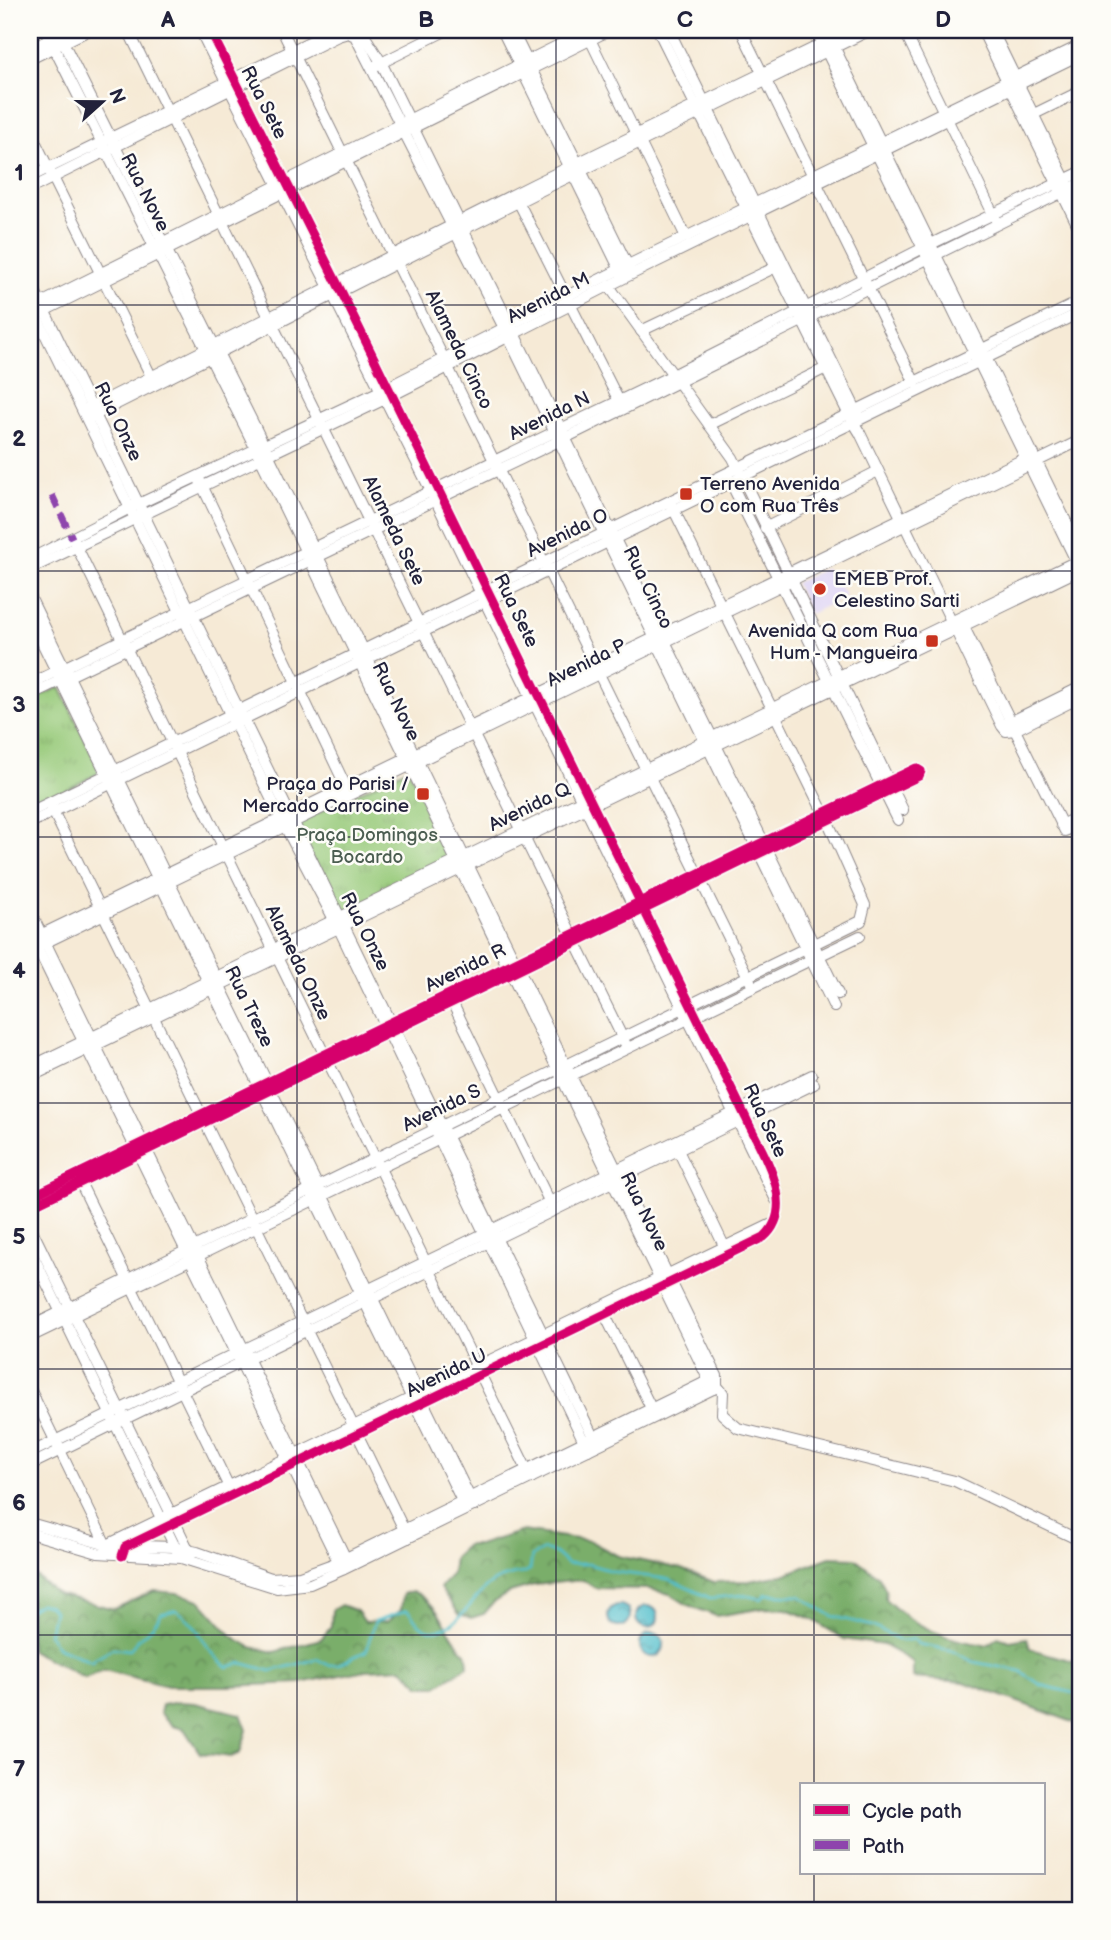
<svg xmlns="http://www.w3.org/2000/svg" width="1111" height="1940" font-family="'Balsamiq Sans',sans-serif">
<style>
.built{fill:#dfd5f5}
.forest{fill:url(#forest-crowns);stroke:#4e6852;stroke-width:2}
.park{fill:url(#park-tufts);stroke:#5d765a;stroke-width:2}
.water{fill:url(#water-ripples);stroke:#3a7084;stroke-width:2}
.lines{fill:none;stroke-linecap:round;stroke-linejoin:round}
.stream{stroke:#53bfcc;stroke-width:2.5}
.minor-casing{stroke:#8c8688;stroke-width:12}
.minor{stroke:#fff;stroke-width:10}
.quiet{stroke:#8e44ad;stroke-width:7;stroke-dasharray:14 7;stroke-linecap:butt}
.cycleway-casing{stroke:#fdfcf7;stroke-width:13}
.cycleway{stroke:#d6006c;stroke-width:9}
.grid{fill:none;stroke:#22223b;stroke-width:2;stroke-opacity:0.55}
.poi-dot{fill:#c8321e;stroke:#fdfcf7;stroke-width:2.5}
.labels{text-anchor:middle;stroke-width:5;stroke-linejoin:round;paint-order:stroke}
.street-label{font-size:19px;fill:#22223b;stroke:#fdfcf7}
.poi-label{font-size:19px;fill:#22223b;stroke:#fdfcf7;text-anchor:start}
.park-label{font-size:19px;fill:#4b5d51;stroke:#fdfcf7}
.neatline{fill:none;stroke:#22223b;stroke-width:2.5}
.grid-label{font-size:23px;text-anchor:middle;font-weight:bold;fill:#22223b}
</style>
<defs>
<pattern id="forest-crowns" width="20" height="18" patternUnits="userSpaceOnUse" patternTransform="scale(1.75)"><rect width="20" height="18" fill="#7aae6a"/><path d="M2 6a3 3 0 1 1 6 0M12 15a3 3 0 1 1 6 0" fill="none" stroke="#648d58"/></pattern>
<pattern id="park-tufts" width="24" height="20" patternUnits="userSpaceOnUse" patternTransform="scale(1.75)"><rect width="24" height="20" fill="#98ca7a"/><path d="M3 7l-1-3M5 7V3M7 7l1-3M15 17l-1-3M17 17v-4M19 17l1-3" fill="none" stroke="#83ad6a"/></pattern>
<pattern id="water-ripples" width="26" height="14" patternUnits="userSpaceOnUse" patternTransform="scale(1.75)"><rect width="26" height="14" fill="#53bfcc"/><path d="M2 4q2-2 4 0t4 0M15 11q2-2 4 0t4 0" fill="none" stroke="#449ba7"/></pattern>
</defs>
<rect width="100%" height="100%" fill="#fdfcf7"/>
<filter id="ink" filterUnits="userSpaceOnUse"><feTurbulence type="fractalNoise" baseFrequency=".0143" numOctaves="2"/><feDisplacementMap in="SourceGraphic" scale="14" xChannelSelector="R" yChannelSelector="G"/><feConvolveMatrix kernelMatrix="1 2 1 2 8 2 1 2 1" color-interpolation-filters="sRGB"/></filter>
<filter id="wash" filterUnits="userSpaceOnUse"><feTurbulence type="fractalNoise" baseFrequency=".00686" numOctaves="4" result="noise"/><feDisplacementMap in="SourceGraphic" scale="28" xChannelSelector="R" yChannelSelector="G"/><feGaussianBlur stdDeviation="1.57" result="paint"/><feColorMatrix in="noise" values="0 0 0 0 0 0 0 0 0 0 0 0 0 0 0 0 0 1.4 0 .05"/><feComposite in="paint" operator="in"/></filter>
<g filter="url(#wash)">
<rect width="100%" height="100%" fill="#f6ead6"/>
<polygon class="built" points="826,568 846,596 810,614 795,583"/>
<g class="forest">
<path d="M 523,1531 L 590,1541 L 618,1556 L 681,1569 L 714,1582 L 749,1581 L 783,1575 L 830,1557 L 855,1558 L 879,1577 L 886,1590 L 885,1599 C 913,1626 948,1641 987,1645 L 998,1637 L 1010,1641 L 1027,1638 L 1030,1649 L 1081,1663 L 1081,1725 L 964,1682 L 913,1678 L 913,1662 L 883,1645 L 844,1639 L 810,1618 L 786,1609 L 765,1608 L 716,1616 L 688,1605 L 670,1594 L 649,1589 L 595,1588 L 583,1580 L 534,1585 L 510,1592 L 494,1602 L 484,1614 L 471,1618 L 459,1614 L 440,1588 L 452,1573 L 454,1557 L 467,1545 L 478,1545 Z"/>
<path d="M 30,1571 L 57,1594 L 114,1609 L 154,1591 L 177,1593 L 200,1600 L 232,1636 L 251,1647 L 274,1652 L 321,1639 L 331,1627 L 332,1610 L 341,1605 L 357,1611 L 365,1622 L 388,1621 L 401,1610 L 403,1594 L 412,1591 C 442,1604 445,1633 467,1655 L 468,1666 L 437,1686 L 421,1686 L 402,1668 L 366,1670 L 300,1683 L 229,1686 L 168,1686 L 104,1670 L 85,1678 L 30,1650 Z"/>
<polygon points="178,1702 195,1703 241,1714 247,1730 240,1753 231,1757 200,1753 184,1729 173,1726 160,1713 162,1705"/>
</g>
<g class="park">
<polygon points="60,687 101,772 30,809 30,700"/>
<polygon points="408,768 453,861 341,915 294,824"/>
</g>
<g class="water">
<circle cx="619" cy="1616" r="11"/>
<circle cx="647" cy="1617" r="11"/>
<circle cx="652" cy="1645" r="12"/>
</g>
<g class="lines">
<path class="stream" d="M 30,1609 L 40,1603 L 50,1606 L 54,1611 L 49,1634 L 57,1647 L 92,1662 L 95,1658 L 113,1648 L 130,1650 C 138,1635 154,1631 160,1614 L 176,1610 C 204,1627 201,1649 228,1667 L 242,1663 L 271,1671 L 317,1659 L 328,1665 L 339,1664 L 366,1651 L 375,1621 L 407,1610 C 414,1615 417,1626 426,1629 C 453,1639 473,1596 490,1584 C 498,1578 516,1573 526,1573 L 530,1570 L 532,1556 L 544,1550 L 555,1553 L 567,1564 L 588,1564 L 615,1572 L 668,1579 L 710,1598 L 744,1595 L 761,1599 L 766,1594 L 800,1596 L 832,1616 L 872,1626 L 902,1641 L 914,1639 L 918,1644 L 950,1650 L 974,1662 L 1020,1671 L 1041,1685 L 1081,1695"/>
</g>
</g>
<g filter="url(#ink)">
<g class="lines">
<defs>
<g id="minor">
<polyline points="45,30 245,427 713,1389"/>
<polyline points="57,30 255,427 717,1376 717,1386"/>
<polyline points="128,30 627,1047"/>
<polyline points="200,30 431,491 776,1200"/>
<polyline points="282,30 753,987"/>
<polyline points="361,30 381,62 838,994"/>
<polyline points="502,30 622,274"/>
<polyline points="512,30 630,270"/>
<polyline points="658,30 849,415 860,433 1002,726 1006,731 1015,730 1081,697"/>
<polyline points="669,30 859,416"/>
<polyline points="741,30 915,383"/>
<polyline points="816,30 1079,567"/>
<polyline points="826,30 1081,552"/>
<polyline points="904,30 996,220"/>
<polyline points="982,30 1081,232"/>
<polyline points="992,30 1081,212"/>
<polyline points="587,33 686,237"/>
<polyline points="30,49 69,30"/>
<polyline points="30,59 89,30"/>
<polyline points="375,66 447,30"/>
<polyline points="1028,117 1081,91"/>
<polyline points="30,131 154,382"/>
<polyline points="30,177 334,30"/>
<polyline points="30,189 338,36 348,33 355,36 504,328 834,1007"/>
<polyline points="516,197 621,405"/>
<polyline points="30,281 597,1445"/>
<polyline points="609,286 733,458 903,810"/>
<polyline points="30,303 281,819 339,929 588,1450"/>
<polyline points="35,306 589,30"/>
<polyline points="40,313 610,30"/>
<polyline points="641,331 776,267"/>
<polyline points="87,409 534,184 851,30"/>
<polyline points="91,417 540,191 870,30"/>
<polyline points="709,425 826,368"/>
<polyline points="199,479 348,791"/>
<polyline points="729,479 898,820"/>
<polyline points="765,528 878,471"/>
<polyline points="74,541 531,1478"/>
<polyline points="30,559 130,508 380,391 628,265 1081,45"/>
<polyline points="30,569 385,399 632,274 1081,54"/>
<polyline points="30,597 474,1506"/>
<polyline points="30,618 466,1509"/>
<polyline points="961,621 1065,831 1081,824"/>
<polyline points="30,684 673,375 931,244 1081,172"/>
<polyline points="30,695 567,437 1081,183"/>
<polyline points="1006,724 1081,687"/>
<polyline points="52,809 408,1538"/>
<polyline points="30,812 1081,301"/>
<polyline points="30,823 1081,312"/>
<polyline points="1061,825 1081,815"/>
<polyline points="30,911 348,1563"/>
<polyline points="30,933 341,1567"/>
<polyline points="30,940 1034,454"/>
<polyline points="30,950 1081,440"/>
<polyline points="451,1000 552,1207"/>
<polyline points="30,1067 1081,559"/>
<polyline points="30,1077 1081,569"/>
<polyline points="676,1146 727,1252"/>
<polyline points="78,1178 231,1491"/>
<polyline points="30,1197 889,781 916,768 921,771 919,776 30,1207"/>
<polyline points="30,1226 191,1555"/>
<polyline points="30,1249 177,1551"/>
<polyline points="603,1311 654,1414"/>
<polyline points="30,1327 861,921 865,905 828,822 670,502"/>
<polyline points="30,1337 860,936"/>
<polyline points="717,1386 723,1393 722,1414 738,1428 955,1481 1081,1541"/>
<polyline points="30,1389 107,1547"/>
<polyline points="30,1453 812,1075"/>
<polyline points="30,1465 814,1084"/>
<polyline points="30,1523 107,1545 174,1547 197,1552 271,1578 300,1576 338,1562 714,1378"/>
<polyline points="30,1533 98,1553 181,1558 277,1588 310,1584 342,1570 717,1387"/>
<polyline points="107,1545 772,1224"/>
<path d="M 122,1556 L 125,1547 L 764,1237 C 799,1206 761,1151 746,1118 L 342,293 L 210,30"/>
</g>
</defs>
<use href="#minor" class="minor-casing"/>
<use href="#minor" class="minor"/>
<polyline class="quiet" points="52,495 72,538"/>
<defs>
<g id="cycleway">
<polyline points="30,1197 889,781 916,768 921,771 919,776 30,1207"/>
<path d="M 122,1556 L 125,1547 L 764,1237 C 799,1206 761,1151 746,1118 L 342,293 L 210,30"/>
</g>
</defs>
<use href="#cycleway" class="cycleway-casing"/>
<use href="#cycleway" class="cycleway"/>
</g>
</g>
<path class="grid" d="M 297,30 L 297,1910M 556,30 L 556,1910M 814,30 L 814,1784M 30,305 L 1081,305M 30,571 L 1081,571M 30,837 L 1081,837M 30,1103 L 1081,1103M 30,1369 L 1081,1369M 30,1635 L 1081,1635M 814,1872 L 814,1910"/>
<g class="poi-dot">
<rect x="679" y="487" width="14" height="14" rx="3.5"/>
<circle cx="820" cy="589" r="7"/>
<rect x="925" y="634" width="14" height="14" rx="3.5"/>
<rect x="416" y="787" width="14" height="14" rx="3.5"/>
</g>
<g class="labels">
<g class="street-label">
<text transform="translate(265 102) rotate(63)" y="7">Rua Sete</text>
<text transform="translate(146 192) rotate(63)" y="7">Rua Nove</text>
<text transform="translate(548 297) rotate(-27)" y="7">Avenida M</text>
<text transform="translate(460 349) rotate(64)" y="7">Alameda Cinco</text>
<text transform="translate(549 415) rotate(-26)" y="7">Avenida N</text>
<text transform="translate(119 421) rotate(64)" y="7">Rua Onze</text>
<text transform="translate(395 530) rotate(64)" y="7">Alameda Sete</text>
<text transform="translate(567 532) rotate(-26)" y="7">Avenida O</text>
<text transform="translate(649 587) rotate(64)" y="7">Rua Cinco</text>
<text transform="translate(517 610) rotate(64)" y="7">Rua Sete</text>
<text transform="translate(586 662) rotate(-26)" y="7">Avenida P</text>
<text transform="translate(397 701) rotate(64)" y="7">Rua Nove</text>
<text transform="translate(529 806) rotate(-26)" y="7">Avenida Q</text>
<text transform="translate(366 931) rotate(63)" y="7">Rua Onze</text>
<text transform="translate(299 962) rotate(64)" y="7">Alameda Onze</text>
<text transform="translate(465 967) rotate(-26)" y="7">Avenida R</text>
<text transform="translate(250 1006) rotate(64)" y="7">Rua Treze</text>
<text transform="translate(441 1107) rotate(-26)" y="7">Avenida S</text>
<text transform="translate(766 1120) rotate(65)" y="7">Rua Sete</text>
<text transform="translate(645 1211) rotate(64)" y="7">Rua Nove</text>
<text transform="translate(446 1372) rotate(-26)" y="7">Avenida U</text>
</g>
<g class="poi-label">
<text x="700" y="490">Terreno Avenida<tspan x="700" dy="22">O com Rua Três</tspan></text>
<text x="834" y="585">EMEB Prof.<tspan x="834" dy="22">Celestino Sarti</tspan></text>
<text x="918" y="637" text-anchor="end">Avenida Q com Rua<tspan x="918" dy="22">Hum - Mangueira</tspan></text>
<text x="409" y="790" text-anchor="end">Praça do Parisi /<tspan x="409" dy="22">Mercado Carrocine</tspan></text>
</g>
<g class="park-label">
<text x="367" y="841">Praça Domingos<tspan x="367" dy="22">Bocardo</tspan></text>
</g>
</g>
<rect width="1111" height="1940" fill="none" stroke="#fdfcf7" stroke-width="77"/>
<rect x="800" y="1783" width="245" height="91" fill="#fdfcf7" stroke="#a5a5ac" stroke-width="2"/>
<rect x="814" y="1805" width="35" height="10" fill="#d6006c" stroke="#a5a5ac" stroke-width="2"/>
<text x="862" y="1818" font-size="21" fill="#22223b">Cycle path</text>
<rect x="814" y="1840" width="35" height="10" fill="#8e44ad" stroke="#a5a5ac" stroke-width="2"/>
<text x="862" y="1853" font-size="21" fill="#22223b">Path</text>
<g transform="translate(102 102) rotate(69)" stroke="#fdfcf7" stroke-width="5" paint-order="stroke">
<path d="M0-5L12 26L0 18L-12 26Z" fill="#22223b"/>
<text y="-10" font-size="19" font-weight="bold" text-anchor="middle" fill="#22223b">N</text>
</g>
<rect x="38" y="38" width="1034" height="1864" class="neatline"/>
<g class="grid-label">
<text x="168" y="27">A</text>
<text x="426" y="27">B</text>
<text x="685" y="27">C</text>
<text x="943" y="27">D</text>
<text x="19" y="180">1</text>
<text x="19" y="446">2</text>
<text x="19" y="712">3</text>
<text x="19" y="978">4</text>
<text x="19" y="1244">5</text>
<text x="19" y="1510">6</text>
<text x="19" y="1776">7</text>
</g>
</svg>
